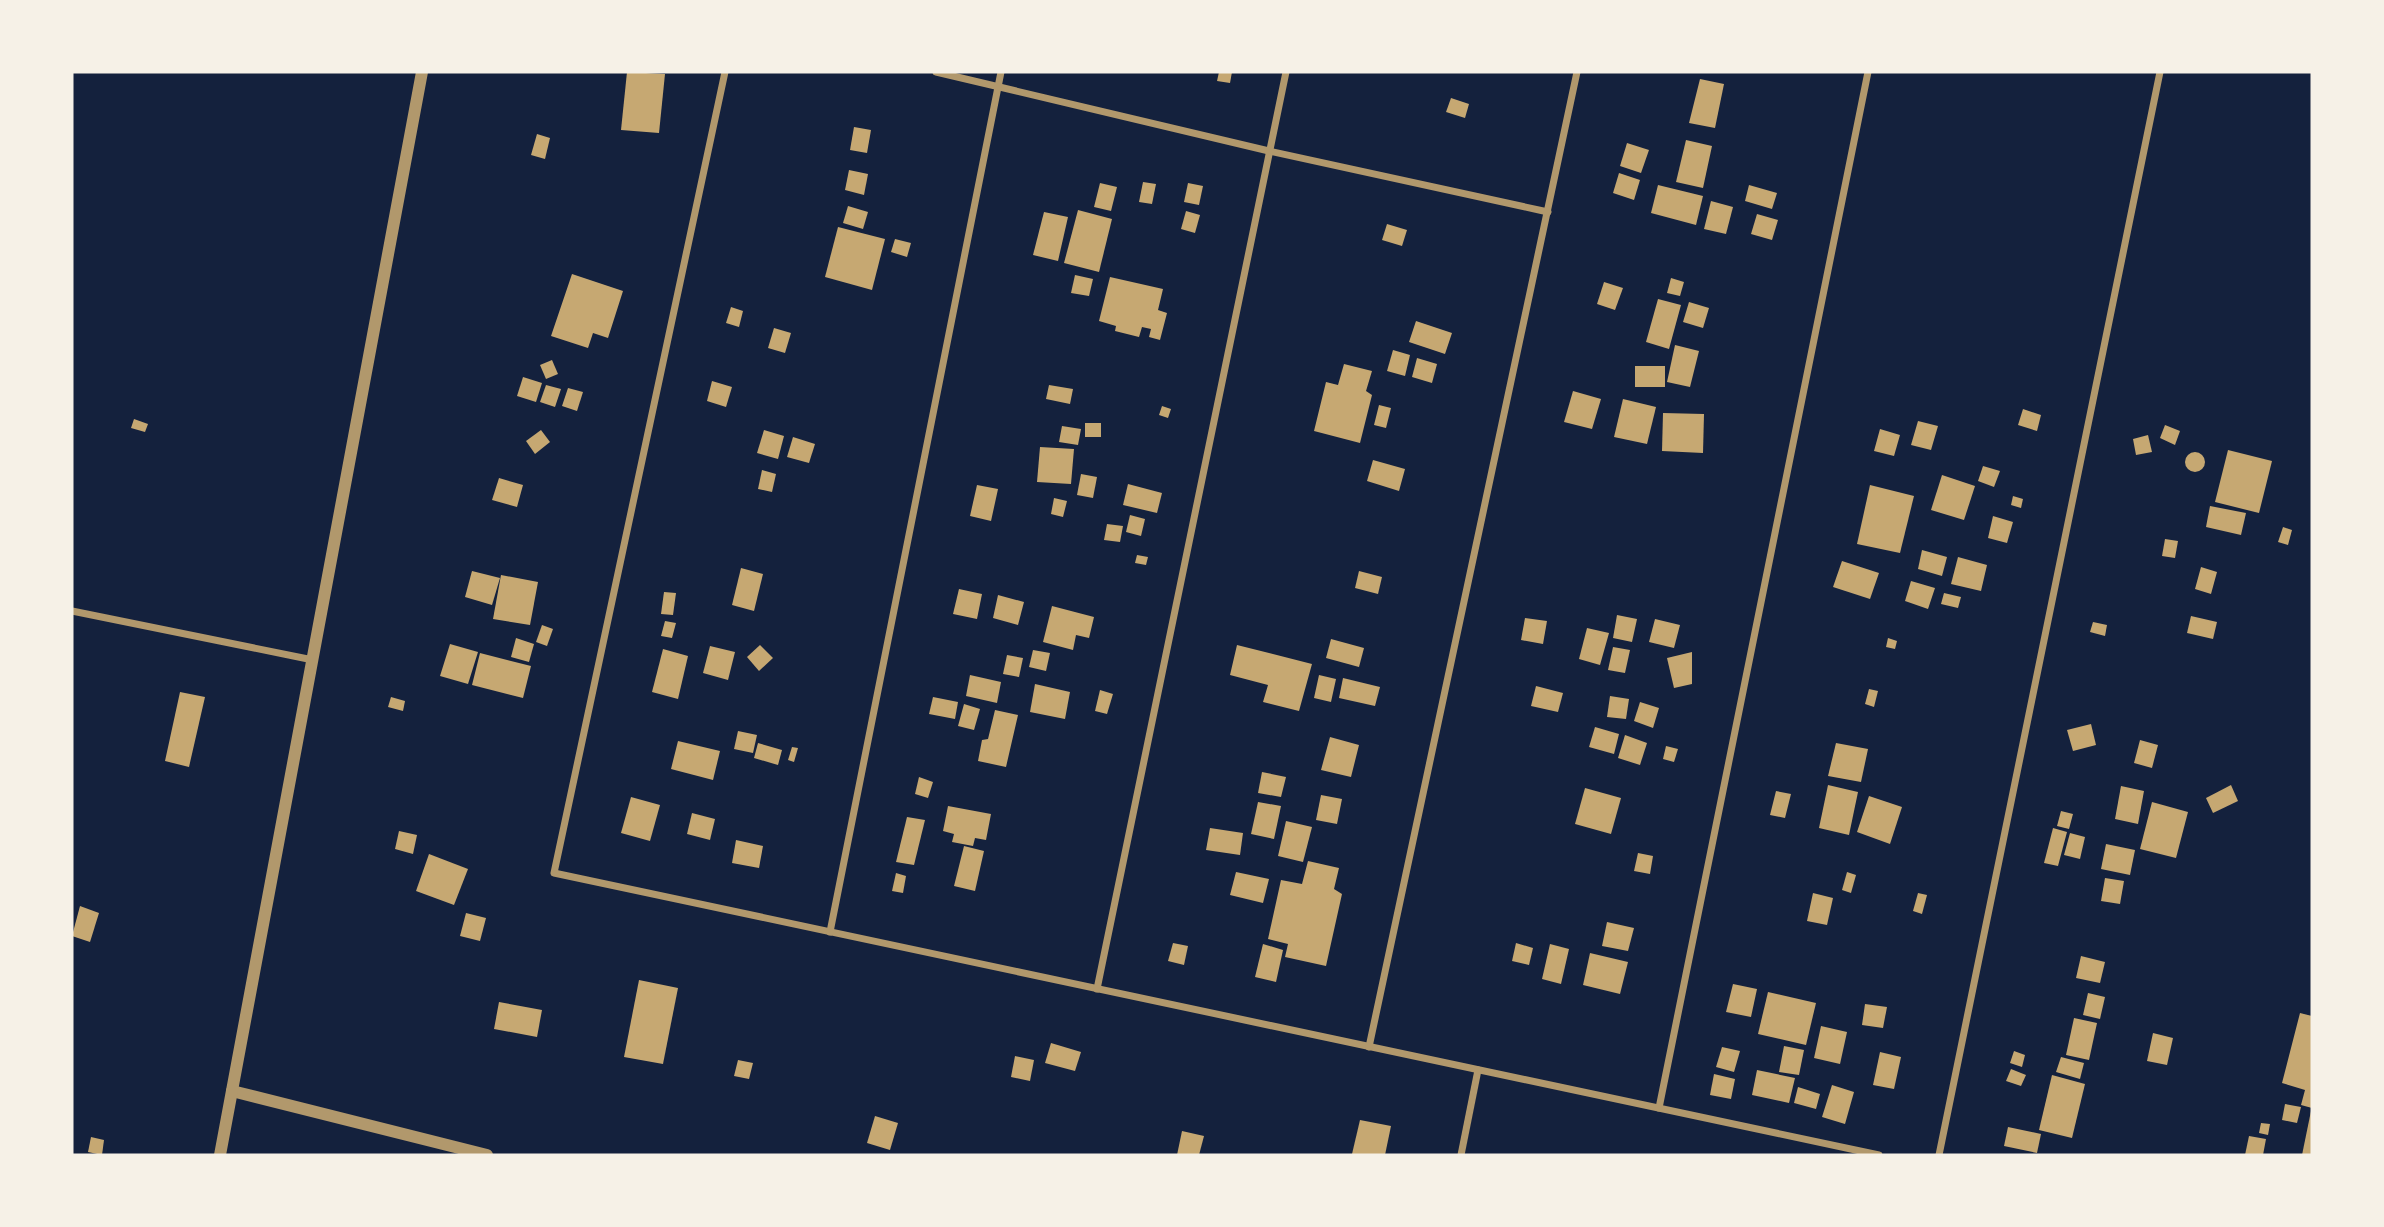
<svg xmlns="http://www.w3.org/2000/svg" width="2384" height="1227" font-family="'PT Sans',sans-serif">
<style>
.building{fill:#c6a872}
.lines{fill:none;stroke-linecap:round;stroke-linejoin:round}
.minor{stroke:#b1986c;stroke-width:7}
.tertiary{stroke:#b1986c;stroke-width:12}
</style>
<rect width="100%" height="100%" fill="#14213d"/>
<g class="building">
<polygon points="627,72 665,74 659,133 621,130"/>
<polygon points="1219,72 1232,72 1230,83 1217,81"/>
<polygon points="1700,79 1724,84 1715,128 1689,123"/>
<polygon points="1451,98 1469,104 1465,118 1446,112"/>
<polygon points="854,127 871,130 867,153 850,150"/>
<polygon points="537,134 550,138 545,159 531,155"/>
<polygon points="1686,140 1712,146 1703,188 1676,182"/>
<polygon points="1627,143 1649,150 1641,173 1620,166"/>
<polygon points="849,170 868,174 864,195 845,190"/>
<polygon points="1619,173 1640,180 1634,200 1613,193"/>
<polygon points="1143,182 1156,184 1152,204 1139,202"/>
<polygon points="1100,183 1117,187 1111,211 1094,207"/>
<polygon points="1188,183 1203,186 1199,205 1184,202"/>
<polygon points="1658,185 1703,196 1696,225 1651,213"/>
<polygon points="1749,185 1777,193 1772,209 1745,201"/>
<polygon points="1711,201 1733,207 1726,234 1704,229"/>
<polygon points="848,206 868,212 863,229 843,223"/>
<polygon points="1078,210 1112,219 1099,272 1064,263"/>
<polygon points="1186,211 1200,215 1195,233 1181,229"/>
<polygon points="1044,212 1068,217 1058,261 1033,255"/>
<polygon points="1757,214 1778,220 1772,240 1751,234"/>
<polygon points="1387,224 1407,230 1402,246 1382,240"/>
<polygon points="838,227 885,239 872,290 825,277"/>
<polygon points="895,239 911,243 907,257 891,252"/>
<polygon points="572,274 623,291 608,338 593,333 588,348 551,336"/>
<polygon points="1075,275 1093,279 1089,296 1071,293"/>
<polygon points="1110,277 1163,289 1158,310 1167,313 1160,340 1149,337 1151,329 1142,327 1139,337 1115,331 1116,326 1099,321"/>
<polygon points="1671,278 1684,282 1680,296 1667,293"/>
<polygon points="1604,282 1623,288 1615,310 1597,304"/>
<polygon points="1658,299 1681,305 1669,349 1646,342"/>
<polygon points="1689,302 1709,308 1703,328 1683,322"/>
<polygon points="731,307 743,311 739,327 726,323"/>
<polygon points="1416,321 1452,333 1445,354 1409,342"/>
<polygon points="774,328 791,333 785,353 768,348"/>
<polygon points="1675,345 1699,351 1690,387 1667,382"/>
<polygon points="1393,350 1410,355 1405,376 1387,371"/>
<polygon points="1417,358 1437,364 1432,383 1412,377"/>
<polygon points="552,360 558,374 546,379 540,365"/>
<polygon points="1344,364 1372,371 1366,391 1372,395 1360,443 1314,431 1326,382 1338,385"/>
<rect x="1635" y="366" width="30" height="21"/>
<polygon points="523,377 542,383 536,402 517,396"/>
<polygon points="712,381 732,387 726,407 707,401"/>
<polygon points="546,385 561,389 555,407 540,402"/>
<polygon points="1049,385 1073,389 1070,404 1046,399"/>
<polygon points="568,388 583,392 577,411 562,406"/>
<polygon points="1573,391 1601,399 1592,429 1564,422"/>
<polygon points="1623,399 1656,407 1647,444 1614,437"/>
<polygon points="1379,405 1391,408 1386,428 1374,425"/>
<polygon points="1162,406 1171,409 1168,418 1159,415"/>
<polygon points="2023,409 2041,415 2037,431 2018,425"/>
<polygon points="1663,413 1704,414 1703,453 1662,451"/>
<polygon points="134,419 148,424 145,432 131,428"/>
<polygon points="1918,421 1938,426 1931,450 1911,445"/>
<rect x="1085" y="423" width="16" height="14"/>
<polygon points="2165,425 2180,431 2175,445 2160,438"/>
<polygon points="1062,426 1081,429 1078,445 1059,442"/>
<polygon points="1880,429 1900,435 1894,456 1874,451"/>
<polygon points="541,430 550,442 535,454 526,441"/>
<polygon points="764,430 784,436 778,459 757,453"/>
<polygon points="2148,435 2152,452 2136,455 2133,439"/>
<polygon points="793,437 815,444 809,463 787,457"/>
<polygon points="1040,447 1074,449 1071,484 1037,482"/>
<polygon points="2228,450 2272,461 2259,513 2215,502"/>
<circle cx="2195" cy="462" r="10"/>
<polygon points="1373,460 1405,469 1399,491 1367,481"/>
<polygon points="1983,466 2000,471 1994,487 1978,481"/>
<polygon points="762,470 776,474 772,492 758,489"/>
<polygon points="1081,474 1097,477 1093,498 1077,495"/>
<polygon points="1942,475 1975,486 1964,520 1931,510"/>
<polygon points="499,478 523,485 517,507 492,500"/>
<polygon points="1128,484 1162,493 1157,513 1123,505"/>
<polygon points="977,485 998,489 991,521 970,516"/>
<polygon points="1870,485 1914,496 1900,553 1857,544"/>
<polygon points="2013,496 2023,499 2021,508 2011,505"/>
<polygon points="1054,498 1067,501 1063,517 1051,514"/>
<polygon points="2210,506 2246,513 2241,535 2206,527"/>
<polygon points="1130,515 1145,519 1141,536 1126,532"/>
<polygon points="1993,516 2013,522 2007,543 1988,538"/>
<polygon points="1107,524 1123,526 1120,542 1104,540"/>
<polygon points="2283,527 2292,530 2288,545 2278,542"/>
<polygon points="2165,539 2178,541 2175,558 2162,556"/>
<polygon points="1922,550 1947,557 1942,576 1918,569"/>
<polygon points="1137,555 1148,557 1146,565 1135,563"/>
<polygon points="1958,557 1987,565 1981,591 1951,584"/>
<polygon points="1842,561 1879,573 1870,599 1833,587"/>
<polygon points="2201,567 2217,572 2211,594 2195,589"/>
<polygon points="741,568 763,574 754,611 732,605"/>
<polygon points="472,571 500,578 492,605 465,597"/>
<polygon points="1359,571 1382,577 1378,594 1355,588"/>
<polygon points="501,575 538,582 530,625 493,619"/>
<polygon points="1911,581 1935,588 1928,609 1905,601"/>
<polygon points="959,589 982,594 977,619 953,614"/>
<polygon points="664,592 676,593 673,615 661,614"/>
<polygon points="1944,593 1961,597 1958,608 1941,604"/>
<polygon points="998,595 1024,602 1018,625 993,618"/>
<polygon points="1052,606 1094,617 1089,638 1076,635 1073,650 1043,642"/>
<polygon points="1617,615 1637,619 1632,642 1613,638"/>
<polygon points="2191,616 2217,622 2213,639 2187,633"/>
<polygon points="1525,618 1547,621 1543,644 1521,640"/>
<polygon points="1655,619 1680,625 1674,648 1649,642"/>
<polygon points="665,621 676,623 672,638 661,636"/>
<polygon points="2093,622 2107,625 2105,636 2090,632"/>
<polygon points="542,625 553,629 547,646 536,642"/>
<polygon points="1587,628 1609,633 1600,665 1579,659"/>
<polygon points="516,638 534,644 529,662 511,657"/>
<polygon points="1888,638 1897,641 1895,649 1886,647"/>
<polygon points="1331,639 1364,648 1359,667 1326,658"/>
<polygon points="450,644 478,652 468,684 440,676"/>
<polygon points="760,645 773,658 759,671 747,657"/>
<polygon points="1237,645 1312,664 1299,711 1263,702 1268,685 1230,675"/>
<polygon points="710,646 735,652 728,680 703,673"/>
<polygon points="1613,647 1630,650 1625,673 1608,670"/>
<polygon points="663,649 688,656 678,699 652,692"/>
<polygon points="1033,650 1050,653 1046,671 1029,667"/>
<polygon points="1692,652 1692,684 1674,688 1667,658"/>
<polygon points="480,653 531,666 523,698 472,685"/>
<polygon points="1007,655 1023,658 1019,677 1003,674"/>
<polygon points="970,675 1001,682 997,703 966,696"/>
<polygon points="1319,675 1336,679 1331,702 1314,698"/>
<polygon points="1343,678 1380,687 1375,706 1339,698"/>
<polygon points="1035,684 1070,692 1065,719 1030,712"/>
<polygon points="1536,686 1563,693 1558,712 1531,706"/>
<polygon points="1869,689 1878,691 1874,707 1865,704"/>
<polygon points="1100,690 1113,694 1107,714 1095,711"/>
<polygon points="180,692 205,697 189,767 165,761"/>
<polygon points="1610,696 1629,699 1626,719 1607,717"/>
<polygon points="391,697 405,701 403,711 388,707"/>
<polygon points="933,697 958,702 955,719 929,714"/>
<polygon points="1640,702 1659,708 1653,728 1634,721"/>
<polygon points="964,704 980,709 974,730 958,726"/>
<polygon points="995,710 1018,715 1006,767 978,761 982,740 988,739"/>
<polygon points="2091,724 2096,745 2073,751 2067,730"/>
<polygon points="1595,727 1619,734 1614,754 1589,747"/>
<polygon points="738,731 757,735 753,753 734,749"/>
<polygon points="1625,735 1647,743 1640,765 1618,758"/>
<polygon points="1330,737 1359,745 1351,777 1321,770"/>
<polygon points="2140,740 2158,745 2152,768 2134,763"/>
<polygon points="678,741 720,751 713,780 671,769"/>
<polygon points="758,743 782,750 778,765 754,758"/>
<polygon points="1836,743 1868,749 1861,782 1828,776"/>
<polygon points="1666,746 1678,749 1674,762 1663,759"/>
<polygon points="792,747 798,748 794,762 788,760"/>
<polygon points="1262,772 1286,777 1281,797 1258,793"/>
<polygon points="919,777 933,782 928,798 915,794"/>
<polygon points="1828,785 1858,792 1849,835 1819,828"/>
<polygon points="2231,785 2238,801 2213,813 2206,798"/>
<polygon points="2121,786 2144,791 2138,824 2115,819"/>
<polygon points="1585,788 1621,798 1611,834 1575,824"/>
<polygon points="1776,791 1791,794 1785,818 1770,815"/>
<polygon points="1321,795 1342,799 1337,824 1316,820"/>
<polygon points="1869,796 1902,807 1890,844 1857,832"/>
<polygon points="631,797 660,805 650,841 621,833"/>
<polygon points="1258,802 1281,806 1274,839 1251,834"/>
<polygon points="2152,802 2188,812 2176,858 2140,849"/>
<polygon points="948,806 991,814 986,840 975,838 973,846 952,842 954,834 943,831"/>
<polygon points="2061,811 2073,814 2069,829 2057,826"/>
<polygon points="692,813 715,819 710,840 687,834"/>
<polygon points="907,817 925,820 914,865 896,862"/>
<polygon points="1286,821 1312,827 1303,862 1278,856"/>
<polygon points="1210,828 1243,833 1240,855 1206,850"/>
<polygon points="2053,828 2067,832 2058,866 2044,863"/>
<polygon points="399,831 417,835 413,854 395,849"/>
<polygon points="2070,833 2085,837 2080,859 2064,855"/>
<polygon points="736,840 763,846 759,868 732,863"/>
<polygon points="2106,844 2135,850 2130,875 2101,869"/>
<polygon points="964,846 984,851 975,891 954,886"/>
<polygon points="1638,853 1653,856 1650,874 1634,871"/>
<polygon points="429,854 468,869 454,905 416,891"/>
<polygon points="1308,861 1339,868 1334,889 1342,894 1326,966 1285,957 1288,944 1268,939 1281,880 1302,884"/>
<polygon points="1236,872 1269,879 1263,903 1230,895"/>
<polygon points="1847,872 1856,875 1851,893 1842,890"/>
<polygon points="896,873 906,876 903,893 892,891"/>
<polygon points="2105,878 2124,881 2120,904 2101,901"/>
<polygon points="1813,893 1833,898 1827,925 1807,921"/>
<polygon points="1918,893 1927,895 1922,914 1913,911"/>
<polygon points="80,906 99,913 90,942 72,936"/>
<polygon points="466,913 486,918 480,941 460,936"/>
<polygon points="1607,922 1634,928 1628,951 1602,946"/>
<polygon points="1173,943 1188,946 1184,965 1168,961"/>
<polygon points="1516,943 1533,948 1529,965 1512,961"/>
<polygon points="1263,944 1283,950 1276,982 1255,977"/>
<polygon points="1550,944 1569,949 1561,984 1542,979"/>
<polygon points="1590,953 1628,962 1620,994 1583,985"/>
<polygon points="2081,956 2105,962 2100,983 2076,978"/>
<polygon points="639,980 678,988 663,1064 624,1057"/>
<polygon points="1733,984 1757,989 1751,1017 1726,1012"/>
<polygon points="1768,992 1816,1003 1806,1045 1758,1034"/>
<polygon points="2088,993 2105,997 2100,1019 2083,1015"/>
<polygon points="499,1002 542,1010 537,1037 494,1029"/>
<polygon points="1865,1004 1887,1007 1883,1028 1862,1025"/>
<polygon points="2300,1013 2312,1016 2312,1108 2301,1105 2305,1090 2282,1083"/>
<polygon points="2074,1018 2097,1023 2089,1060 2066,1055"/>
<polygon points="1821,1026 1847,1032 1840,1064 1814,1058"/>
<polygon points="2153,1033 2173,1038 2167,1065 2147,1061"/>
<polygon points="1051,1043 1081,1052 1075,1071 1045,1063"/>
<polygon points="1784,1046 1804,1050 1799,1075 1779,1072"/>
<polygon points="1722,1047 1740,1051 1734,1072 1716,1067"/>
<polygon points="2014,1051 2025,1055 2022,1067 2010,1063"/>
<polygon points="1880,1052 1901,1057 1894,1089 1873,1085"/>
<polygon points="1015,1056 1034,1060 1030,1081 1011,1077"/>
<polygon points="2061,1057 2084,1063 2080,1079 2056,1072"/>
<polygon points="738,1060 753,1063 749,1079 734,1076"/>
<polygon points="2011,1069 2026,1075 2021,1086 2006,1081"/>
<polygon points="1757,1070 1795,1078 1789,1103 1752,1095"/>
<polygon points="1714,1074 1735,1079 1731,1099 1710,1095"/>
<polygon points="2052,1075 2085,1084 2072,1138 2039,1130"/>
<polygon points="1832,1085 1854,1092 1845,1124 1822,1117"/>
<polygon points="1798,1087 1820,1094 1816,1109 1794,1103"/>
<polygon points="2285,1104 2301,1107 2297,1123 2282,1120"/>
<polygon points="2311,1111 2312,1155 2302,1155"/>
<polygon points="875,1116 898,1123 890,1150 867,1143"/>
<polygon points="1360,1120 1391,1126 1385,1155 1352,1154"/>
<polygon points="2261,1123 2270,1124 2268,1135 2259,1133"/>
<polygon points="2008,1127 2041,1134 2037,1153 2004,1146"/>
<polygon points="1182,1131 1204,1136 1199,1155 1177,1155"/>
<polygon points="2249,1136 2266,1139 2263,1155 2245,1155"/>
<polygon points="91,1137 104,1140 102,1155 88,1152"/>
</g>
<g class="lines">
<g class="minor">
<polyline points="725,72 554,873 1879,1155"/>
<polyline points="936,72 1269,151 1548,212"/>
<polyline points="72,611 313,660"/>
<polyline points="830,932 1001,72"/>
<polyline points="1097,989 1286,72"/>
<polyline points="1369,1047 1577,72"/>
<polyline points="1659,1108 1868,72"/>
<polyline points="1461,1155 1478,1070"/>
<polyline points="1939,1155 2160,72"/>
</g>
<g class="tertiary">
<polyline points="232,1091 487,1155"/>
<polyline points="220,1155 422,72"/>
</g>
</g>
<rect width="2384" height="1227" fill="none" stroke="#f6f1e7" stroke-width="147"/>
</svg>
